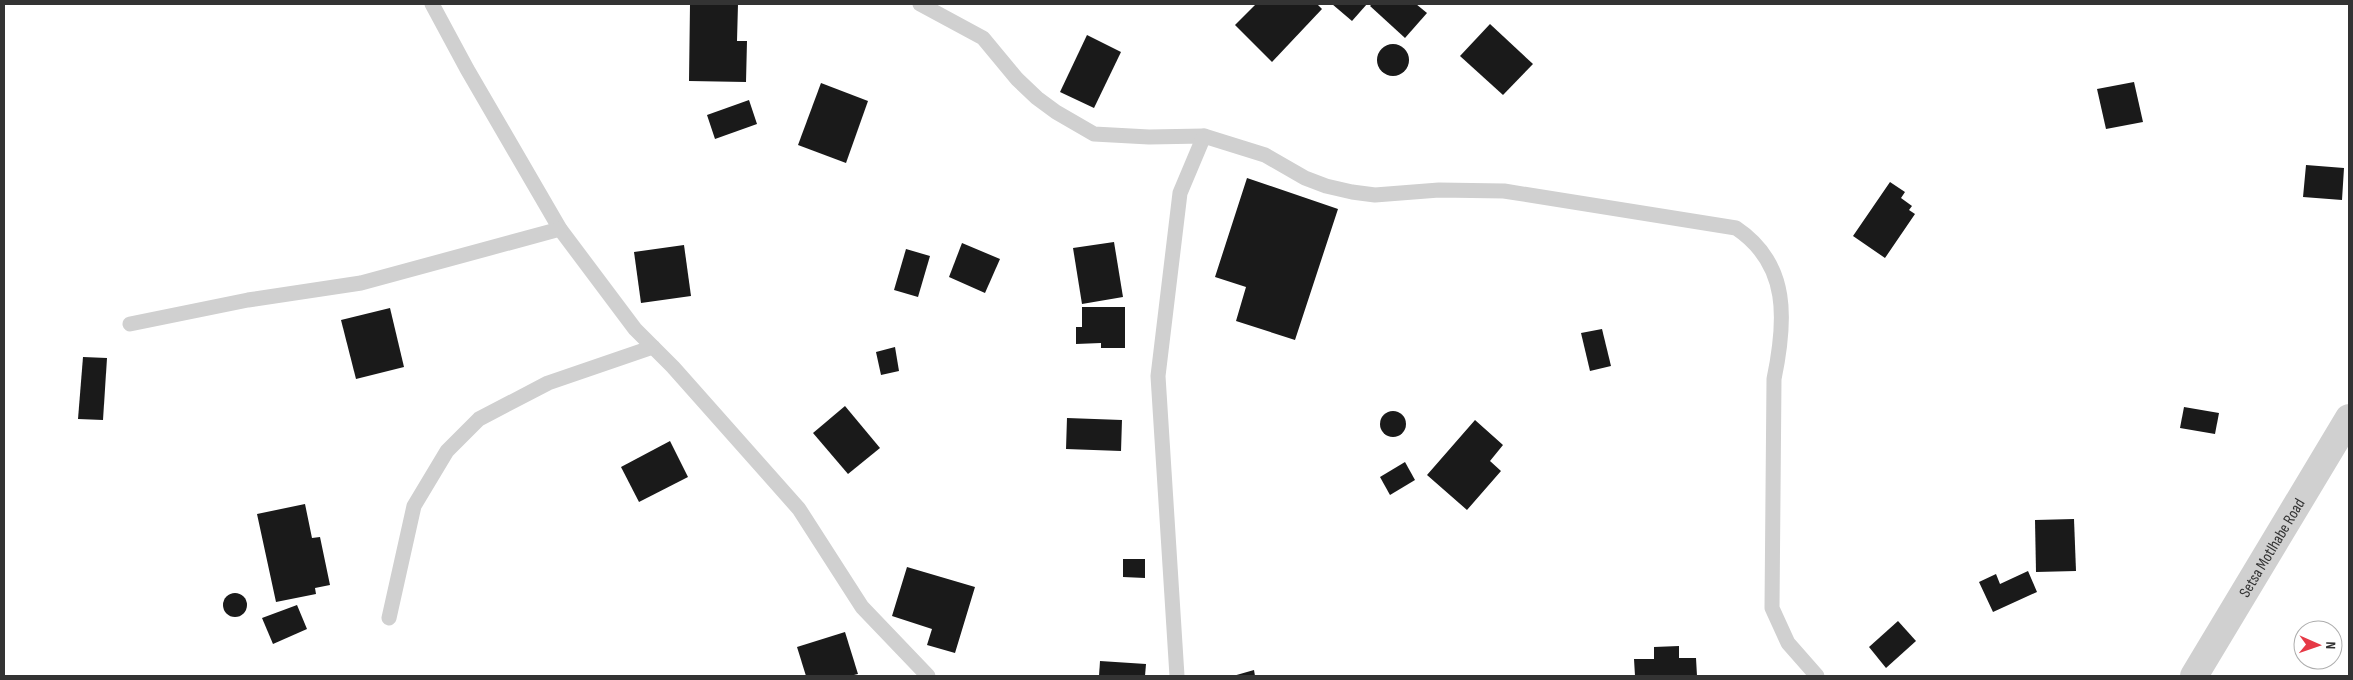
<svg xmlns="http://www.w3.org/2000/svg" width="2353" height="680" font-family="'Sofia Sans Condensed',sans-serif">
<style>
.building{fill:#1a1a1a}
.lines{fill:none;stroke-linecap:round;stroke-linejoin:round}
.service{stroke:#d0d0d0;stroke-width:15}
.tertiary{stroke:#d0d0d0;stroke-width:28}
.labels{text-anchor:middle;stroke-width:5;stroke-linejoin:round;paint-order:stroke}
.street-label{font-size:16px;fill:#333;stroke:#fff}
</style>
<rect width="100%" height="100%" fill="#fff"/>
<g class="building">
<polygon points="690,4 738,4 737,41 747,41 746,82 689,81"/>
<polygon points="1256,4 1317,4 1322,9 1272,62 1235,25"/>
<polygon points="1332,4 1367,4 1352,21"/>
<polygon points="1372,4 1416,4 1427,13 1405,38 1370,6"/>
<polygon points="1490,24 1533,64 1503,95 1460,56"/>
<polygon points="1087,35 1121,52 1094,108 1060,92"/>
<circle cx="1393" cy="60" r="16"/>
<polygon points="2134,82 2143,122 2106,129 2097,89"/>
<polygon points="821,83 868,101 846,163 798,145"/>
<polygon points="749,100 757,124 715,139 707,115"/>
<polygon points="2306,165 2344,168 2342,200 2303,197"/>
<polygon points="1247,178 1338,209 1295,340 1236,321 1246,287 1215,277"/>
<polygon points="1890,182 1905,192 1901,198 1912,206 1909,210 1915,214 1885,258 1853,236"/>
<polygon points="1114,242 1123,297 1082,304 1073,248"/>
<polygon points="962,243 1000,259 985,293 949,277"/>
<polygon points="684,245 691,296 641,303 634,252"/>
<polygon points="906,249 930,256 918,297 894,290"/>
<polygon points="1082,307 1125,307 1125,348 1101,348 1101,343 1076,344 1076,327 1082,327"/>
<polygon points="390,308 404,367 356,379 341,320"/>
<polygon points="1602,329 1611,366 1590,371 1581,333"/>
<polygon points="895,347 899,371 881,375 876,352"/>
<polygon points="83,357 107,358 103,420 78,419"/>
<polygon points="845,406 880,448 848,474 813,433"/>
<polygon points="2184,407 2219,413 2215,434 2180,428"/>
<circle cx="1393" cy="424" r="13"/>
<polygon points="1067,418 1122,420 1121,451 1066,449"/>
<polygon points="1475,420 1503,445 1490,461 1501,471 1467,510 1427,475"/>
<polygon points="670,441 688,477 639,502 621,467"/>
<polygon points="1405,462 1415,480 1390,495 1380,477"/>
<polygon points="305,504 312,538 320,537 330,585 315,588 316,594 276,602 257,514"/>
<polygon points="2074,519 2076,571 2036,572 2035,520"/>
<polygon points="1123,559 1145,559 1145,578 1123,577"/>
<polygon points="907,567 975,587 955,653 927,645 932,629 892,616"/>
<polygon points="2028,571 2037,592 1993,612 1979,582 1996,574 2000,584"/>
<circle cx="235" cy="605" r="12"/>
<polygon points="297,605 307,629 273,644 262,618"/>
<polygon points="1898,621 1916,641 1886,668 1869,647"/>
<polygon points="845,632 858,674 850,676 806,676 797,647"/>
<polygon points="1679,646 1679,658 1696,658 1697,676 1635,676 1634,659 1654,659 1654,647"/>
<polygon points="1100,661 1146,664 1145,676 1099,676"/>
<polygon points="1254,670 1255,676 1233,676"/>
</g>
<g class="lines">
<g class="service">
<polyline points="432,4 467,69 560,229 635,329 673,367 799,509 862,607 928,676"/>
<path d="M 920,4 L 983,38 L 1017,79 L 1037,98 L 1056,112 L 1094,134 L 1149,137 L 1204,136 L 1265,155 L 1305,178 L 1326,186 L 1352,192 L 1375,195 L 1439,190 L 1504,191 L 1736,228 C 1790,264 1786,321 1774,379 L 1772,608 L 1788,643 L 1817,676"/>
<polyline points="130,324 248,300 361,283 560,229"/>
<polyline points="389,618 414,506 447,451 479,419 548,383 653,347"/>
<polyline points="1177,676 1158,376 1180,193 1204,136"/>
</g>
<path class="tertiary" id="s1" d="M 2194,676 L 2349,418"/>
</g>
<g class="labels">
<g class="street-label">
<text dy="6" stroke="none"><textPath href="#s1" startOffset="150">Setsa Motlhabe Road</textPath></text>
</g>
</g>
<rect width="2353" height="680" fill="none" stroke="#333333" stroke-width="10"/>
<g transform="translate(2318 645) rotate(92)"><circle r="24" fill="#ffffff" stroke="#adadad"/>
<path d="M0-4L9 19L0 12L-9 19Z" fill="#e63946"/>
<text y="-8" font-size="14" font-weight="bold" text-anchor="middle" fill="#333333">N</text>
</g>
</svg>
